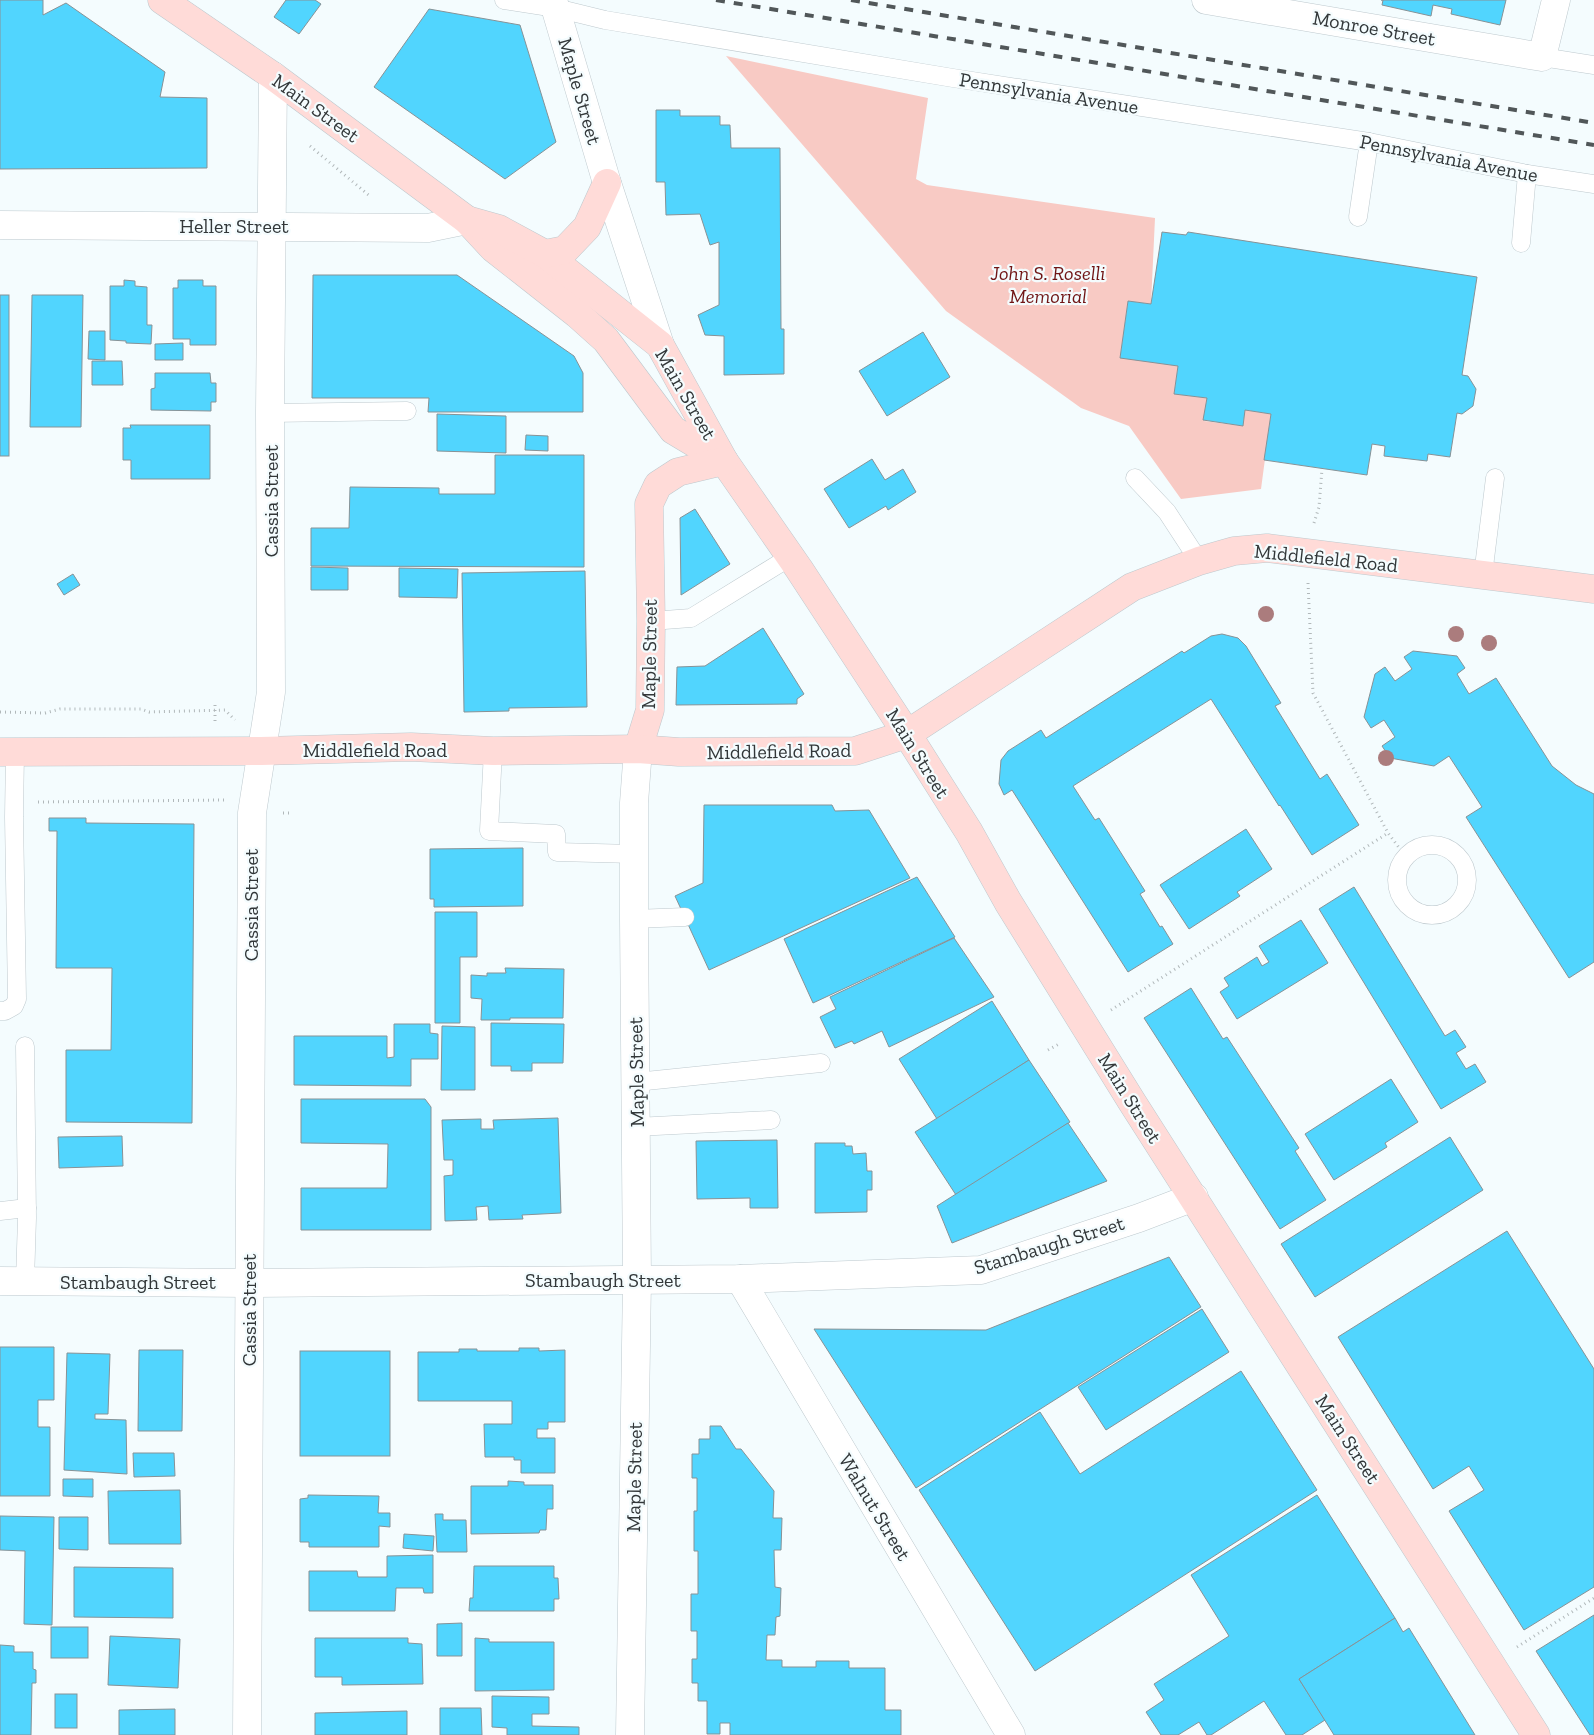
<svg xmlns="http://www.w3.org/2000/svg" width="1594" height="1735" font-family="'Zilla Slab',serif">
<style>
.green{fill:#f8cac4}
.building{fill:#51d5fe;stroke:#879296}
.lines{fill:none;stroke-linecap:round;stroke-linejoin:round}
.lane-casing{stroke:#bec9ce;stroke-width:19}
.street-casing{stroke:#bec9ce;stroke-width:29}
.secondary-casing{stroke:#bec9ce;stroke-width:29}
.path{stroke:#b1b8ba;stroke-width:3;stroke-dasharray:1 4;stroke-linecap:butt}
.lane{stroke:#fff;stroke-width:18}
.street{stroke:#fff;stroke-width:28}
.secondary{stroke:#ffdbd8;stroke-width:28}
.rail{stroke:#515759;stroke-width:4;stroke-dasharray:9 9;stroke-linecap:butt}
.tree{fill:#ab7c7d}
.labels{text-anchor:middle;stroke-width:4.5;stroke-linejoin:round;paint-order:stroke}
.street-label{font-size:20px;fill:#323739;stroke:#f4fcfe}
.park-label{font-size:20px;font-style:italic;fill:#701414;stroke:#f4fcfe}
</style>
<rect width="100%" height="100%" fill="#f4fcfe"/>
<polygon class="green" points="726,56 928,98 916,179 927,185 1155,218 1151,304 1128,301 1120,357 1178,366 1174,394 1207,398 1204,421 1243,426 1245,410 1271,414 1261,489 1181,499 1129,426 1081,408 946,311"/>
<g class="building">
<polygon points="0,0 43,0 43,15 66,3 165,72 160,97 207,98 207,168 0,169"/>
<polygon points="286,0 315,0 321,4 299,34 274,17"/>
<polygon points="1381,0 1506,0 1500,25 1451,14 1452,9 1433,5 1431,16 1382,5 1383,0"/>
<polygon points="429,9 520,25 556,142 505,179 374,87"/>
<polygon points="656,110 680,110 680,116 720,116 720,125 730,125 731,148 780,148 781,329 784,329 784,374 724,375 724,336 705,335 698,315 719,305 719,242 710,245 700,214 666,215 665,182 656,182"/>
<polygon points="1162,232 1186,235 1188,232 1477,277 1462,375 1468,376 1476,389 1473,406 1462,414 1457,413 1450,457 1428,454 1427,461 1384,456 1385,446 1372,444 1367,475 1264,460 1271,414 1245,410 1243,426 1203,420 1207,398 1174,394 1178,366 1120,358 1128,301 1151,304"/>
<polygon points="313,275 457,275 574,356 583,373 583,412 428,412 429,398 312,398"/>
<polygon points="124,280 135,281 135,286 147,287 147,325 152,325 151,344 126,343 126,341 110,340 110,286 124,286"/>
<polygon points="178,280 203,280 203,286 216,286 216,345 190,345 190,339 173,339 173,288 178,288"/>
<rect x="0" y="295" width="9" height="161"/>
<polygon points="32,295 83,295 81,427 30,427"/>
<polygon points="89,331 105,331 105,360 88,359"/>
<polygon points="923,332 950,377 887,416 859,371"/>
<polygon points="183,343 183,360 155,360 155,344"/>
<polygon points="92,361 122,361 123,385 92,385"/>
<polygon points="155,373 210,373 211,383 216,383 216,402 211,402 211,411 151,410 151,389 155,388"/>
<polygon points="437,414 506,416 506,453 437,451"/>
<polygon points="130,425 210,425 210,479 131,479 131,460 123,460 123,428 131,428"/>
<polygon points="526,435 548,436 548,451 525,450"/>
<polygon points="495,455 584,455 584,567 311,566 311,528 349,528 350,487 439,488 439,494 495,494"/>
<polygon points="872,459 885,480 903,469 916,492 888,510 886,506 849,528 824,489"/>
<polygon points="695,509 730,564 681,595 680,518"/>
<polygon points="311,567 348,568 348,590 311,590"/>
<polygon points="399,568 458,569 457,598 399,597"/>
<polygon points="585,571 587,707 509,708 509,711 464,712 462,573"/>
<polygon points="73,574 80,585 64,595 57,584"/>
<polygon points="763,628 804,694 797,699 797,704 676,705 677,667 705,666"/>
<polygon points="1222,634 1238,638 1246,646 1281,703 1275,706 1320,779 1327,774 1359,825 1312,855 1280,805 1279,806 1211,699 1073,786 1095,820 1099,818 1145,891 1140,894 1160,927 1162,926 1173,944 1128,972 1012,790 1004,795 999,784 1001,760 1008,751 1041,730 1046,738 1182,651 1184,653 1211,636"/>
<polygon points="1413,651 1457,656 1465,668 1457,674 1469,694 1496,678 1552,766 1576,785 1594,794 1594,962 1569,978 1466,817 1482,807 1449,756 1434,766 1390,758 1382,746 1395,737 1384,720 1371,728 1364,717 1375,674 1385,667 1395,681 1412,669 1404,657"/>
<polygon points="704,805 832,805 835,811 869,810 910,878 709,970 675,896 703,883"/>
<polygon points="49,818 86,818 86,823 194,824 192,1123 66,1122 66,1050 111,1050 112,968 56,968 57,831 49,831"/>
<polygon points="1246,829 1272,869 1237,892 1240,896 1189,929 1160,885"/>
<polygon points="523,848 523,906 434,907 434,899 430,899 430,849"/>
<polygon points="917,877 955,937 813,1003 784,939"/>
<polygon points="1354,887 1445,1036 1455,1030 1466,1047 1456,1053 1466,1069 1475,1064 1486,1082 1441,1109 1319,909"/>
<polygon points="435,912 477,912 477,957 460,957 460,1023 435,1023"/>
<polygon points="1301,920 1328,963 1237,1019 1220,992 1229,986 1224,978 1257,957 1262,966 1269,962 1259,946"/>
<polygon points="954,938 994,997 889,1047 882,1031 854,1044 852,1041 835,1048 820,1017 836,1009 830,997"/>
<polygon points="505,968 564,969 563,1018 510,1018 510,1020 481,1020 482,999 471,998 471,975 487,976 487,973 506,973"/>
<polygon points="1191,988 1223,1039 1227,1037 1299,1148 1295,1151 1326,1200 1280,1229 1144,1018"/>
<polygon points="992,1001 1029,1060 937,1119 899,1059"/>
<polygon points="491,1023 564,1024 563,1063 532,1063 532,1071 511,1071 511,1066 491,1066"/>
<polygon points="394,1024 430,1024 430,1033 438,1034 438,1059 411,1059 411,1086 294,1085 294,1036 387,1036 387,1058 394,1057"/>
<polygon points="442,1026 475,1027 475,1090 441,1090"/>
<polygon points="1029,1060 1070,1122 956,1195 915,1132"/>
<polygon points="1391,1079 1418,1122 1385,1143 1387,1147 1334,1180 1305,1134"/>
<polygon points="301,1099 425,1099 431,1107 431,1230 301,1230 301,1188 387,1188 388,1144 301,1143"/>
<polygon points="558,1118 561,1213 522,1215 523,1219 489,1220 488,1206 476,1207 477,1220 445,1221 444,1176 453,1175 453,1160 444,1160 442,1120 481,1119 481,1129 494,1129 493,1120"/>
<polygon points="1068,1123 1107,1181 952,1243 937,1206"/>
<polygon points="122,1136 123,1166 59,1168 58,1137"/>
<polygon points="1450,1137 1483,1190 1315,1297 1281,1244"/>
<polygon points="777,1140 778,1208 750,1208 750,1198 697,1199 696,1141"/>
<polygon points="815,1143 845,1143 845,1146 852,1146 853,1154 866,1153 867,1171 872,1171 872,1190 867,1190 867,1212 815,1213"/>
<polygon points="1507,1231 1594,1369 1594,1587 1524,1630 1449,1511 1484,1490 1469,1466 1433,1489 1338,1337"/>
<polygon points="1169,1257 1201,1307 916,1488 814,1329 986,1330"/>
<polygon points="1202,1309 1229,1352 1106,1430 1078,1387"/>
<polygon points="0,1347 54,1347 54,1400 38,1400 38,1427 50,1427 50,1496 0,1496"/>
<polygon points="519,1348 539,1348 539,1351 565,1350 565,1422 548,1422 548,1429 537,1429 537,1438 555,1438 555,1473 521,1473 521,1460 514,1460 514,1457 485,1457 484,1424 512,1424 512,1401 418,1401 418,1352 459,1352 459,1349 477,1349 477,1351 519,1351"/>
<polygon points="139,1350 183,1350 182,1431 138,1431"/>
<rect x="300" y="1351" width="90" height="105"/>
<polygon points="67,1353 110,1354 108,1414 95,1414 95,1419 126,1420 127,1474 64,1470"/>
<polygon points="1241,1371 1317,1490 1035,1671 919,1490 1040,1412 1080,1474"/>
<polygon points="710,1426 721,1426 736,1449 741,1449 774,1491 773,1518 782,1518 781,1550 774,1550 775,1587 781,1588 780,1616 776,1617 775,1635 767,1635 766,1660 782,1660 782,1667 816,1667 816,1661 849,1661 849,1668 885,1668 885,1710 901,1710 901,1735 730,1735 730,1723 720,1723 720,1734 707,1734 707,1701 698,1701 698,1683 692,1683 692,1659 697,1659 697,1631 691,1631 691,1594 698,1594 698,1551 694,1551 694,1511 697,1511 697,1478 692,1478 692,1454 699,1454 699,1439 710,1439"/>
<polygon points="133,1453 174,1453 175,1476 134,1477"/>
<polygon points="63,1479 93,1479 93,1497 63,1496"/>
<polygon points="508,1481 524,1482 524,1485 553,1485 553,1509 547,1509 546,1530 540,1530 539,1533 471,1534 471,1486 508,1486"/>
<polygon points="180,1490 181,1544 109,1544 108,1491"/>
<polygon points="308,1495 379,1496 378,1513 390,1513 390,1527 379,1526 379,1547 309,1547 309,1542 300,1542 300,1499 308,1498"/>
<polygon points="1317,1495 1395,1618 1299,1679 1325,1720 1302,1735 1286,1735 1264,1701 1211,1735 1207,1735 1199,1722 1178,1735 1161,1735 1146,1712 1164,1700 1154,1684 1229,1636 1191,1575"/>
<polygon points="435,1514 443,1514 443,1520 466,1520 467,1552 437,1552"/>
<polygon points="0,1516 54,1517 52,1625 24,1624 25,1551 0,1550"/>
<polygon points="59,1517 88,1517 88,1550 59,1549"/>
<polygon points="404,1534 434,1536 433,1551 403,1548"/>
<polygon points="433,1555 433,1593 424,1593 423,1588 396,1588 395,1611 309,1611 309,1571 357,1571 358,1577 387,1577 387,1556"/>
<polygon points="474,1566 554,1566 554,1578 558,1578 559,1599 554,1599 554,1611 469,1611 470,1598 473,1598"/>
<polygon points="74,1567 173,1568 173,1618 74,1617"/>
<polygon points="1594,1615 1594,1735 1590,1735 1536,1651"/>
<polygon points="1395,1618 1403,1632 1409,1628 1475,1735 1334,1735 1299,1679"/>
<polygon points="462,1623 462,1656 437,1656 437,1624"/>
<rect x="51" y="1627" width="37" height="31"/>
<polygon points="110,1636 180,1639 178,1688 108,1685"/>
<polygon points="315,1638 408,1638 408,1643 422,1644 423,1684 342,1685 342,1677 315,1677"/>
<polygon points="475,1638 489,1639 489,1642 554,1642 554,1690 475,1691"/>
<polygon points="0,1645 14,1646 14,1652 33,1652 33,1669 36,1670 36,1683 32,1683 31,1735 0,1735"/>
<rect x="55" y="1694" width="22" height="34"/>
<polygon points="492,1696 549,1697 549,1714 532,1714 532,1726 579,1727 579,1735 507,1735 507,1728 492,1727"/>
<polygon points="440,1708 481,1708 482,1735 440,1735"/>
<polygon points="175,1709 175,1735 119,1735 119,1710"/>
<polygon points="407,1711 407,1735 315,1735 315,1713"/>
</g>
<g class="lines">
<defs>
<g id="lane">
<polyline points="504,0 556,8 605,20 953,78 1369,142 1527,174 1594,184"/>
<polyline points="1542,57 1594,65"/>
<polyline points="1358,217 1369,142"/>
<polyline points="1521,243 1527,174"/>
<polyline points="270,413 407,411"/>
<polyline points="1135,478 1167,512 1199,561"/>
<polyline points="1483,575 1495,478"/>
<polyline points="651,621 691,618 790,557"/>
<polyline points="493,751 489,831 556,834 557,852 634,854"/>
<circle cx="1432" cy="880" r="35"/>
<polyline points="634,919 685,917"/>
<polyline points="0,1011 5,1011 14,1006 17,999 14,817 15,752"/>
<polyline points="25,1046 27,1218 25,1281"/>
<polyline points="636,1082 821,1063"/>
<polyline points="636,1127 771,1120"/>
<polyline points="0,1211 27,1208"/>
</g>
<g id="street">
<polyline points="553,0 607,183 660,345"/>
<polyline points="1206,0 1542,57 1556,0"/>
<polyline points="0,225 428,228 467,220"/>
<polyline points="740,1279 1011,1735"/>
<polyline points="0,1281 249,1283 740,1279 981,1270 1139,1218 1194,1197"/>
<polyline points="247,1735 252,813 271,692 270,413 273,76"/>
<polyline points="630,1735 637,1280 634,919 634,803 638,749"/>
</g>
<g id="secondary">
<polyline points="162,0 273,76 467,220 493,248 577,314 606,340 673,430 723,460"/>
<polyline points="467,220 499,229 545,254 660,345 724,461 799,569 907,734 969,832 1008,902 1132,1102 1536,1735"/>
<polyline points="545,254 565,250 587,227 607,183"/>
<polyline points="638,749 650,710 651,621 649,504 658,485 678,472 724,461"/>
<polyline points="0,752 261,751 411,747 493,751 638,749 679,752 855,751 907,734 1132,587 1199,561 1234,551 1267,548 1594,589"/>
</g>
</defs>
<use href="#lane" class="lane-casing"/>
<use href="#street" class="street-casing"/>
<use href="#secondary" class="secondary-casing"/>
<g class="path">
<polyline points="310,146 371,197"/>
<polyline points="1314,523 1319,507 1322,469"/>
<polyline points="1308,583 1313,693 1388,833 1406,857"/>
<polyline points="0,712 45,713 60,709 141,709 149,712 225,710 235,720"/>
<polyline points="215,721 215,702"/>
<polyline points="38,802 224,800"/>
<polyline points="283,813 290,813"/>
<polyline points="1111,1010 1388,833"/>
<polyline points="1048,1050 1059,1044"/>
<polyline points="1517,1647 1594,1598"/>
</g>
<use href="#lane" class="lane"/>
<use href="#street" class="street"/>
<use href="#secondary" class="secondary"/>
<g class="rail">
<polyline points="716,0 1594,145"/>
<polyline points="851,0 1594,123"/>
</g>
</g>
<g class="tree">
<circle cx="1266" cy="614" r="8"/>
<circle cx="1456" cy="634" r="8"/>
<circle cx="1489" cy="643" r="8"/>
<circle cx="1386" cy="758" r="8"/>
</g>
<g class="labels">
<g class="street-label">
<text transform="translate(1374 28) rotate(10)" y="7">Monroe Street</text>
<text transform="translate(580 91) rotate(74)" y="7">Maple Street</text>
<text transform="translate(1049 93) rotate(9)" y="7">Pennsylvania Avenue</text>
<text transform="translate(316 108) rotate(36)" y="7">Main Street</text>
<text transform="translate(1449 158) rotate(11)" y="7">Pennsylvania Avenue</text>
<text x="234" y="233">Heller Street</text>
<text transform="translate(686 394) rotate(60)" y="7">Main Street</text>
<text transform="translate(271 501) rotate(-90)" y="7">Cassia Street</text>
<text transform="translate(1326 558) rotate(6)" y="7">Middlefield Road</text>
<text transform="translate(649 654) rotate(-89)" y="7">Maple Street</text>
<text x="375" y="757">Middlefield Road</text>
<text transform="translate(779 751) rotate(-1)" y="7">Middlefield Road</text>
<text transform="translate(918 753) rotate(58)" y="7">Main Street</text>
<text transform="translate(251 905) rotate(-90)" y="7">Cassia Street</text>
<text transform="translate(636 1072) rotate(-91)" y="7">Maple Street</text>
<text transform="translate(1130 1098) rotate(58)" y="7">Main Street</text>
<text transform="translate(1049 1245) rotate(-17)" y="7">Stambaugh Street</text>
<text x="603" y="1287">Stambaugh Street</text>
<text x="138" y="1289">Stambaugh Street</text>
<text transform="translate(249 1310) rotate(-90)" y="7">Cassia Street</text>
<text transform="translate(1348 1439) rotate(57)" y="7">Main Street</text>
<text transform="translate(634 1477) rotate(-89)" y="7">Maple Street</text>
<text transform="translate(875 1507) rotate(59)" y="7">Walnut Street</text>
</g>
<g class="park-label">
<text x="1048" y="280">John S. Roselli<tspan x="1048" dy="23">Memorial</tspan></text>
</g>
</g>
</svg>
